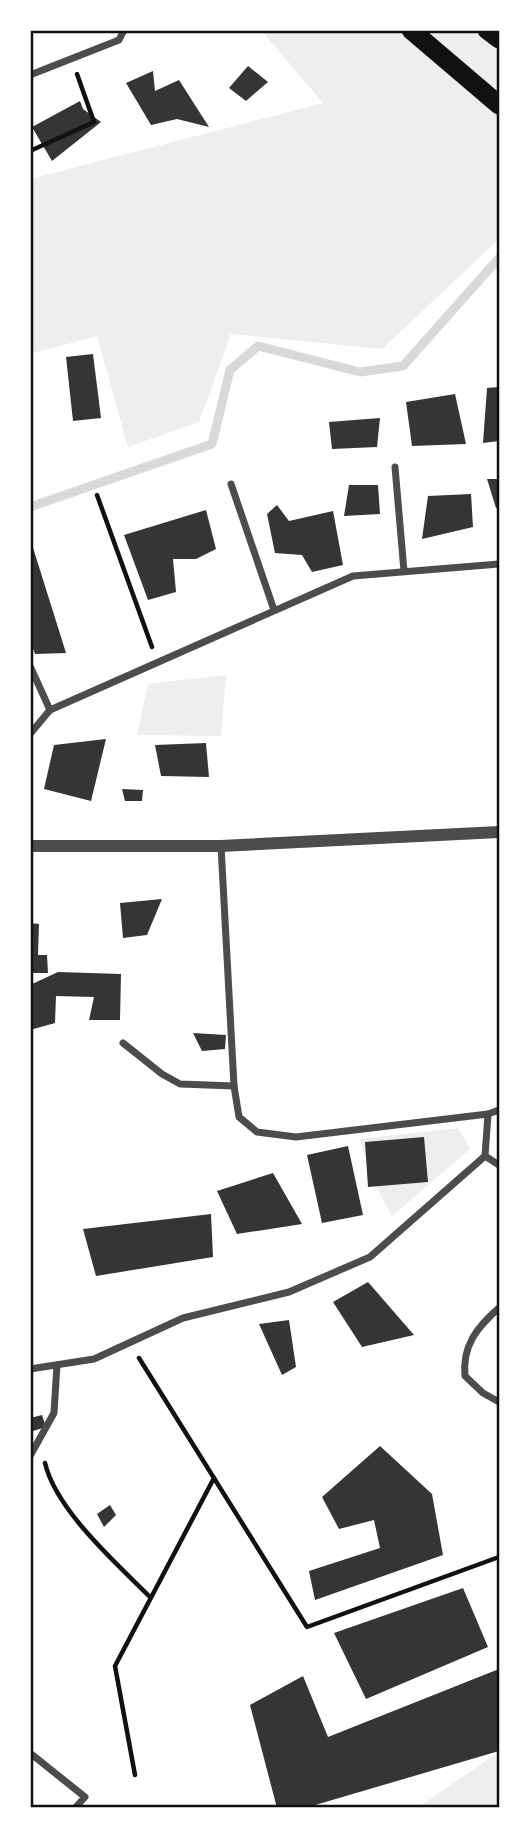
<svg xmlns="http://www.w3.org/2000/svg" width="529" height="1838" font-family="'Sofia Sans Condensed',sans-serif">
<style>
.green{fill:#eee}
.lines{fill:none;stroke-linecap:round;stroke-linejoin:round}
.stream{stroke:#d9d9d9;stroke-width:9}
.building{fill:#353535}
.path{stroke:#111;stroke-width:4.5}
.minor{stroke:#4c4c4c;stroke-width:7}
.tertiary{stroke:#4c4c4c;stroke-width:12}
.trunk{stroke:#111;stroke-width:19}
.neatline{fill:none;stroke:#111;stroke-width:2.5}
</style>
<rect width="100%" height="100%" fill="#fff"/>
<g class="green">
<polygon points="261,30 499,30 499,239 382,349 231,334 199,422 128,447 97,336 30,354 30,179 323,103"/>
<polygon points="226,675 221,736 137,735 148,684"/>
<polygon points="458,1128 470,1149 392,1216 372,1179 360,1139"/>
<polygon points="499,1752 499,1808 417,1808"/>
</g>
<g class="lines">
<polyline class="stream" points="30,507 212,444 230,370 258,346 360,372 403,366 499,258"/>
</g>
<g class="building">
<polygon points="248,66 268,82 246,101 229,88"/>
<polygon points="153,71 155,91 179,80 209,127 177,119 151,125 126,83"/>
<polygon points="80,101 83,109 101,122 52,161 32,127"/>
<polygon points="93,354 101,418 73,421 66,357"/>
<polygon points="499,387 499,441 483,443 487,388"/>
<polygon points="455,394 466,444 412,446 406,402"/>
<polygon points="380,418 377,447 332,449 329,422"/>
<polygon points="487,479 499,479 499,509 496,508"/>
<polygon points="349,485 378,485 380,514 344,516"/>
<polygon points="471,494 473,527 422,539 428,496"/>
<polygon points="277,505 289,521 333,511 343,565 312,572 302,555 275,553 267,514"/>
<polygon points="206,510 216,549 196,559 173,559 176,592 148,600 124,535"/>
<polygon points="30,539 30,538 66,653 35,654 30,640"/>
<polygon points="106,739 91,801 44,789 54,745"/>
<polygon points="206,743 209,777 161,776 155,745"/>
<polygon points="122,789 143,790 142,801 125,801"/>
<polygon points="162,899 147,935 123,938 120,903"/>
<polygon points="30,923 39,924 38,955 47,955 48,973 30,973"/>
<polygon points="58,972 121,974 120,1020 89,1020 94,997 56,996 55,1023 30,1030 30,985"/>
<polygon points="193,1033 226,1035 225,1049 202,1051"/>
<polygon points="424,1137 428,1182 368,1187 365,1142"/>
<polygon points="348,1146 363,1215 322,1223 307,1155"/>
<polygon points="273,1173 302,1224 237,1234 217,1191"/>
<polygon points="211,1214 213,1257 96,1276 83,1229"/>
<polygon points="368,1282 414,1335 362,1347 333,1302"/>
<polygon points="289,1320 296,1367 282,1375 259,1324"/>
<polygon points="42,1415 46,1427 30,1432 30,1418"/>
<polygon points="380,1446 432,1494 443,1555 315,1600 309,1571 380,1548 374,1520 339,1529 322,1497"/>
<polygon points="110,1505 116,1515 104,1527 97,1514"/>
<polygon points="463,1588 488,1647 366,1699 334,1633"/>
<polygon points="499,1669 499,1751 305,1808 277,1808 250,1705 303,1676 328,1737"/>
</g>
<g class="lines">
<g class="path">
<polyline points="30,151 94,122 77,74"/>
<polyline points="97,495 152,647"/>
<polyline points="139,1358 307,1627 499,1557"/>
<path d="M 45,1463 C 56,1510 116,1563 150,1597"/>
<polyline points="135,1775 115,1666 214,1478"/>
</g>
<g class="minor">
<polyline points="30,75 119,40 124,30"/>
<polyline points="395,467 404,571"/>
<polyline points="231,484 274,610"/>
<polyline points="30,666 50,710"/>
<polyline points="30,734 50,710 353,576 499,564"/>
<polyline points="221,846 234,1086 239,1117 257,1132 296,1137 488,1114 499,1110"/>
<polyline points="123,1043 162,1074 180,1084 234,1086"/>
<polyline points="485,1156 499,1165"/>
<path d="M 499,1308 C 477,1327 462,1346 465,1376 L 483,1393 L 499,1402"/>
<polyline points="30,1369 94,1359 183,1318 289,1292 370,1257 485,1156 488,1114"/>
<polyline points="30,1456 54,1413 57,1365"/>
<polyline points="30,1753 85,1797 75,1808"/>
</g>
<polyline class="tertiary" points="30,846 221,846 499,832"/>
<g class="trunk">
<polyline points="411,30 499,105"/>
<polyline points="487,30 499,39"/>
</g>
</g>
<rect width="529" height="1838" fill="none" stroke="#ffffff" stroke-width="63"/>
<rect x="32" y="32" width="466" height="1774" class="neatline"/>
</svg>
